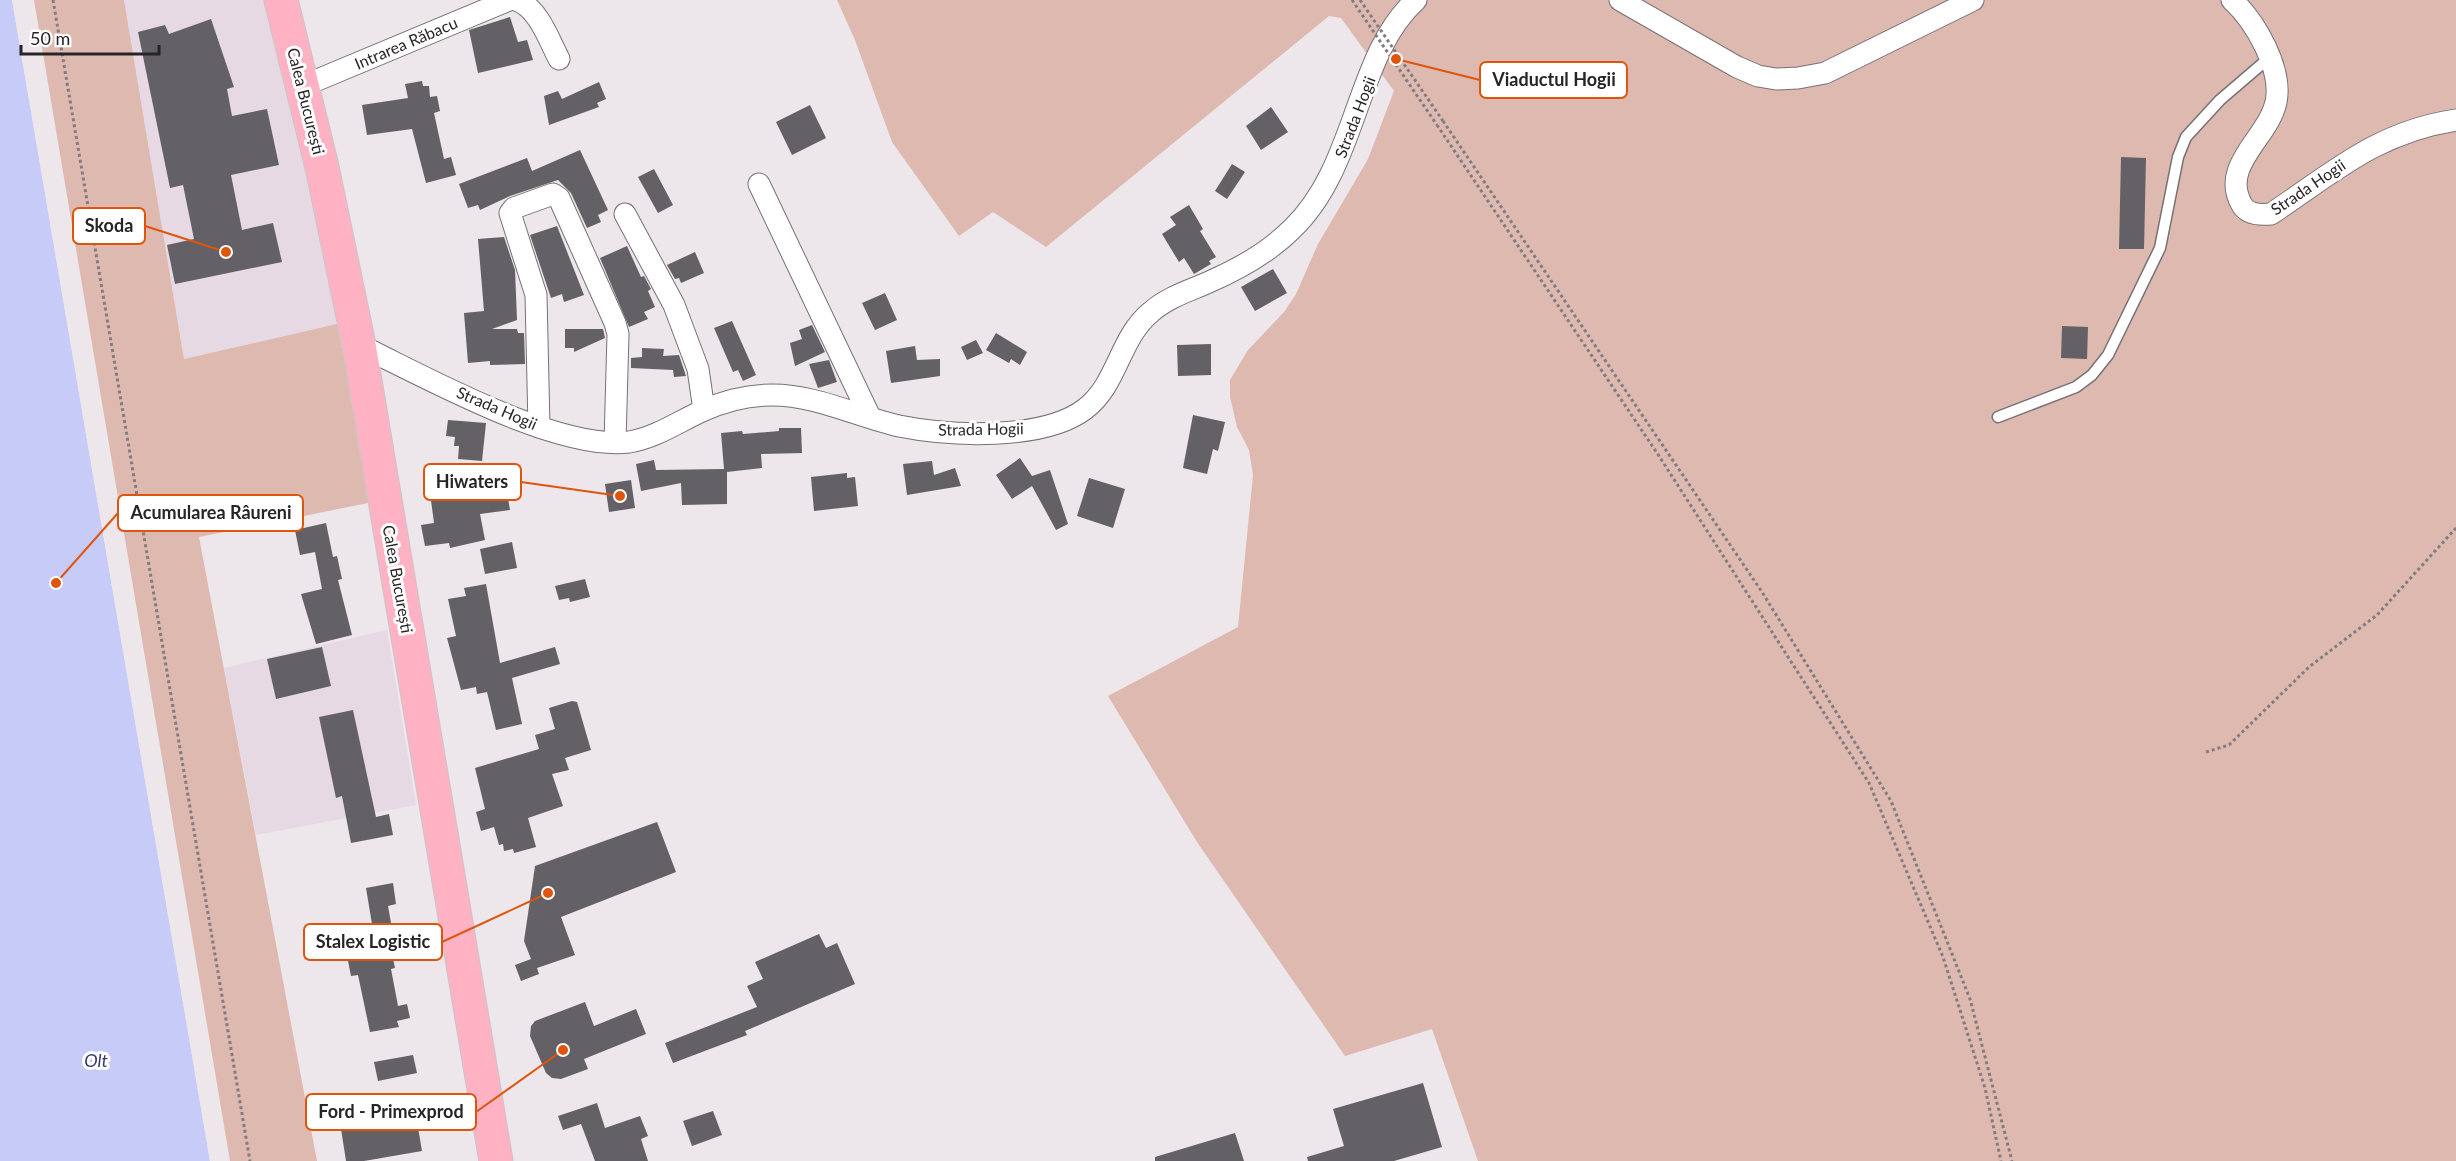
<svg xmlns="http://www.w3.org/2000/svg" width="2456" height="1161" font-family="Lato,sans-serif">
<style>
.built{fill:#e7d9e3}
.green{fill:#deb9b0}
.water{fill:#c6ccf7}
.pier{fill:#ede6eb}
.building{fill:#636066}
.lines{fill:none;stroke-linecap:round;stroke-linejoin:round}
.service-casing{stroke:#777175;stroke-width:13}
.minor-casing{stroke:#777175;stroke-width:23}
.trunk-casing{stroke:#c7c6c7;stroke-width:35}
.path{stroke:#817c7f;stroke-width:3;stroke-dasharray:3 3;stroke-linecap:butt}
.service{stroke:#fff;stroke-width:10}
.minor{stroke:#fff;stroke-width:21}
.trunk{stroke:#feb2c4;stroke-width:33}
.path-bridge{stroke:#817c7f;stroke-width:3;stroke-dasharray:3 3;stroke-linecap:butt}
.labels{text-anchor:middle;stroke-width:6;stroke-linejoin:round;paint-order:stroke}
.street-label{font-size:16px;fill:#272426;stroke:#fff}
.water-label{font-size:18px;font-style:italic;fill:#383b71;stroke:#fff}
.leader{fill:none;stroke:#de560d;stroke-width:2}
.callout-dot{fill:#de560d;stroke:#fff;stroke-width:2}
.callout{fill:#fff;stroke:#de560d;stroke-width:2}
.callout-label{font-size:18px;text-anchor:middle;font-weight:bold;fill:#272426}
</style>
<rect width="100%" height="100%" fill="#ede6eb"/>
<g class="built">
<polygon points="124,0 265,0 289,93 337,324 184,359"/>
<polygon points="387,630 416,805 256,835 224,668"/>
</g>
<g class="green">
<polygon points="34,0 124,0 184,359 337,324 373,502 199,537 317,1161 230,1161"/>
<polygon points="837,0 2456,0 2456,1161 1478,1161 1432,1029 1345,1056 1197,842 1108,696 1238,627 1253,475 1249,450 1237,427 1230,397 1230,380 1248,350 1284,312 1296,294 1318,244 1368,159 1394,91 1341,18 1329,16 1046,247 993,212 959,236 892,142 855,40"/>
</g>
<polygon class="water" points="0,0 12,0 210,1161 0,1161"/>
<polygon class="pier" points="12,0 15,0 16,4 213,1161 210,1161"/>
<g class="building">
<polygon points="510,17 518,42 527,40 533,60 478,73 469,30"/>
<polygon points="211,19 234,87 227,89 232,116 267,109 279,165 231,175 242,230 273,223 282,262 175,284 167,245 194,239 183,185 170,188 138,32 165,25 169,34"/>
<polygon points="422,81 423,86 429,86 430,97 437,96 440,111 434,113 444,159 451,157 456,175 426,183 412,129 367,135 362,105 408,98 405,84"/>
<polygon points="599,82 606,99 597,103 599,107 549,125 544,96 558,91 562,99"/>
<polygon points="810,105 826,138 792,155 776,122"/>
<polygon points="1271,107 1288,132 1261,150 1246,126"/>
<polygon points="580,150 608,210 598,215 601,222 587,228 571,193 558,180 510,196 480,210 478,205 468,208 459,184 527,158 532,171"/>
<polygon points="2121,157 2146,158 2144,249 2119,249"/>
<polygon points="1232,164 1245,172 1227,199 1215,191"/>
<polygon points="654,169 673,205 658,213 638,177"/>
<polygon points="1189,205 1203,229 1200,231 1216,257 1209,261 1211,264 1194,274 1184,258 1179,262 1162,234 1176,225 1170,217"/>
<polygon points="557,226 584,295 564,302 562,294 551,298 530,235"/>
<polygon points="504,237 515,270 517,320 492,329 517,329 518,333 524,333 525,364 490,365 490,361 468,363 464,313 484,311 478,239"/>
<polygon points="627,246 641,277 644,276 651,289 648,291 655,307 644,312 648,319 629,327 600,258"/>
<polygon points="695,252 704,273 681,283 679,278 675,279 667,265"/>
<polygon points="1273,269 1287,293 1255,311 1241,287"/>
<polygon points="885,293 897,320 875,330 862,303"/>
<polygon points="732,321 756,375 743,381 738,370 733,372 714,328"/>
<polygon points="812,325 825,352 795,366 790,343 802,339 799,330"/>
<polygon points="2062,326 2088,327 2087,359 2061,358"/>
<polygon points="565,329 603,329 605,338 574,352 574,348 565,348"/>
<polygon points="996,333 1027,352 1020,365 1011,359 1009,363 986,350"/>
<polygon points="976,340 983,353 967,360 961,347"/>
<polygon points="1211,344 1211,375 1178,376 1177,345"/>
<polygon points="915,346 917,360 940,359 940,376 891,383 886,351"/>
<polygon points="642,348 664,349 663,356 679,355 686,376 674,377 673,370 631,368 631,358 642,357"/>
<polygon points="829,360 837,382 818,388 809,364"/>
<polygon points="1193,415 1225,422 1218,451 1213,449 1207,474 1183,468"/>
<polygon points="448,420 486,423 482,461 458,459 459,446 454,446 455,437 446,436"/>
<polygon points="779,428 801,428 802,453 761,454 762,468 727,472 727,504 682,505 681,483 641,491 636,464 654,460 656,470 724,469 721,433 742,431 743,434 779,431"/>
<polygon points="1020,458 1032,476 1050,470 1068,524 1056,530 1032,486 1012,499 996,475"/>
<polygon points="932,461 934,475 955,468 961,486 907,495 903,464"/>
<polygon points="847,473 847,478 855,477 858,506 814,511 811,477"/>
<polygon points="1089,478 1125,489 1113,528 1077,516"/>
<polygon points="631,480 635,508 609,512 605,484"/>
<polygon points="505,481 510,510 480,514 485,540 450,548 449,543 425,546 421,525 434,523 430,493"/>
<polygon points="326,523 333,557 337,556 342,579 338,580 352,635 316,644 301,594 322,589 315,552 300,555 295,530"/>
<polygon points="512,542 517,568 485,574 480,549"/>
<polygon points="585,579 590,597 570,602 569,598 559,600 555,586"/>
<polygon points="486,584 500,663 555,647 560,664 512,678 522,724 496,730 487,692 477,694 476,687 461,690 447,638 456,636 448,599 466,596 464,588"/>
<polygon points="322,647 331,686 276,699 267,659"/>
<polygon points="572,701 577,702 591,750 565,758 569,770 552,774 563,806 528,818 536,847 514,853 513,849 504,851 503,844 499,845 494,827 481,831 476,812 485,809 475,768 539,749 535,735 555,729 549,708"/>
<polygon points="353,710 376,817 389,814 393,835 351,843 342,796 336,798 319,717"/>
<polygon points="657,822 676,872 561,917 575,955 537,968 539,974 521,981 515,965 531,959 524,941 535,866"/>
<polygon points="393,883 396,904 388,906 393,934 388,935 395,968 391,969 398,1006 407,1004 410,1018 397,1021 399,1027 370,1032 358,975 351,976 345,946 356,944 353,927 372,924 366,888"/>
<polygon points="819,934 826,948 837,943 855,984 745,1031 747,1035 673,1063 665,1043 757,1007 747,986 763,979 755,962"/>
<polygon points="585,1002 594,1026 636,1009 646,1034 584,1059 588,1069 561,1079 552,1078 546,1073 530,1036 531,1026 535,1021"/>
<polygon points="413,1055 417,1073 378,1081 374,1062"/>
<polygon points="1423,1083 1442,1147 1394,1161 1308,1161 1307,1157 1344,1146 1333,1109"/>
<polygon points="597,1103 605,1128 640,1116 648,1136 641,1139 648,1161 595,1161 581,1124 563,1130 558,1116"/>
<polygon points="414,1104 422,1151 364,1161 346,1161 339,1116"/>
<polygon points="713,1111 722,1135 692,1146 683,1121"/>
<polygon points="1235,1133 1244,1161 1155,1161 1155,1157"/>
</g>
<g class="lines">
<defs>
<polyline id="service" points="1998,417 2076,387 2092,375 2108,355 2160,248 2178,157 2186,137 2220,100 2269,58"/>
<g id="minor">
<path d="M 516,0 C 538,7 549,40 559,59"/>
<polyline points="1620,0 1737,67 1758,76 1776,79 1798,78 1825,73 1973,0"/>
<path d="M 2232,0 C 2255,21 2283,69 2276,102 C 2269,137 2219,166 2242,205 C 2248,215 2261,215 2271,214 C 2334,172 2377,132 2456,120"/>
<polyline points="303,86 509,0"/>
<polyline points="759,184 870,417"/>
<polyline points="625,214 674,305 698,369 704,410"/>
<path d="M 359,345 C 426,377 557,451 629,442 C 655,438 678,422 702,411 C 724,401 747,395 772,395 C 816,395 856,416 899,426 C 949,436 1043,441 1085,409 C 1118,384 1119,338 1151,312 C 1168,297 1189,291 1209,282 C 1239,269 1269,252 1292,229 C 1358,166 1355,55 1416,0"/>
<polyline points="539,427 536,295 510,213 514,208 553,194 559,198 615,323 618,334 615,442"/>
</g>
<polyline id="trunk" points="281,0 322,167 359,345 496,1161"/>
</defs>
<use href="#service" class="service-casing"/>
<use href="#minor" class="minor-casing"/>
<use href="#trunk" class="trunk-casing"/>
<g class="path">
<polyline points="53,0 250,1161"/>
<polyline points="1443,121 1762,592 1891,801 1970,999 2012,1161"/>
<polyline points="1437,125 1659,456 1869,783 1943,957 1985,1088 2001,1161"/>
<polyline points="2206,752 2229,745 2309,667 2377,615 2456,528"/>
</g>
<use href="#service" class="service"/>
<use href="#minor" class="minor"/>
<use href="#trunk" class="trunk"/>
<g class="path-bridge">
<polyline points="1352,0 1437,125"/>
<polyline points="1360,0 1443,121"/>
</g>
</g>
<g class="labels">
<g class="street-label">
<text transform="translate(406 43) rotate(-23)" y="6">Intrarea Răbacu</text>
<text transform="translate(306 101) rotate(76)" y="6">Calea București</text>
<text transform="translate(1355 117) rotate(-69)" y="6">Strada Hogii</text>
<text transform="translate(2308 187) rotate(-34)" y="6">Strada Hogii</text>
<text transform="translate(497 408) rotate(23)" y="6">Strada Hogii</text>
<text transform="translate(981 429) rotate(-1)" y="6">Strada Hogii</text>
<text transform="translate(398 579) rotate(80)" y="6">Calea București</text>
</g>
<g class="water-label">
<text x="96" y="1067">Olt</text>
</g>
</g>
<path class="leader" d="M1396 59L1480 80M226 252L145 226M620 496L521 482M56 583L118 513M548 893L442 942M563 1050L476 1112"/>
<g class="callout-dot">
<circle cx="1396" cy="59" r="6"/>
<circle cx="226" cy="252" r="6"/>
<circle cx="620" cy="496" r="6"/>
<circle cx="56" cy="583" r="6"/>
<circle cx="548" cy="893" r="6"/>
<circle cx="563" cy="1050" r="6"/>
</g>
<g class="callout">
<rect x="1480" y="62" width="147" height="36" rx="6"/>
<rect x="73" y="208" width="72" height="36" rx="6"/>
<rect x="424" y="464" width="97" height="36" rx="6"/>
<rect x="118" y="495" width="185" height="36" rx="6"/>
<rect x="304" y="924" width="138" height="36" rx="6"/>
<rect x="306" y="1094" width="170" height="36" rx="6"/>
</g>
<g class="callout-label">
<text x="1554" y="86">Viaductul Hogii</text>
<text x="109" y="232">Skoda</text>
<text x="472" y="488">Hiwaters</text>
<text x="211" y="519">Acumularea Râureni</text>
<text x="373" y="948">Stalex Logistic</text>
<text x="391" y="1118">Ford - Primexprod</text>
</g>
<path d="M21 45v9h138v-9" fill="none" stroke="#272426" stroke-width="3"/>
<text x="30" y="45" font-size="18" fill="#272426" stroke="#ffffff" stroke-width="4.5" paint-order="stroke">50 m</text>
</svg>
